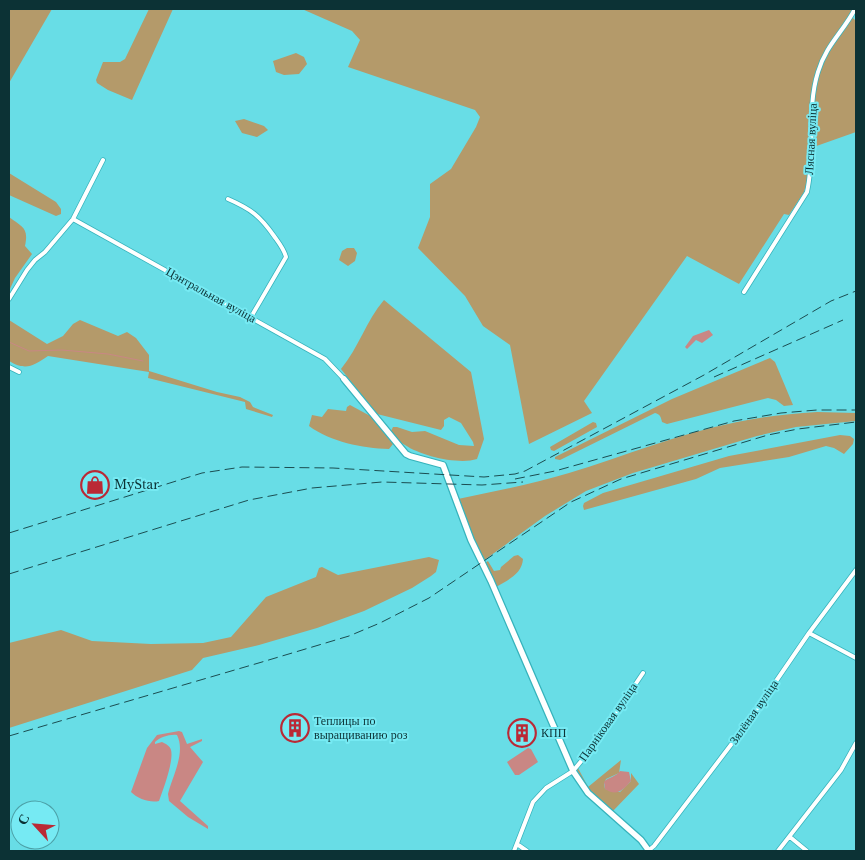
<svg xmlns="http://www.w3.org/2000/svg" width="865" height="860" font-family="'Libre Baskerville',serif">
  <rect width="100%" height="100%" fill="#68dde6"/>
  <path fill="#b49a6a" d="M9,9h43l-43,74z
    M149,9h24l-41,91 -24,-10 -11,-7 -1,-3 7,-18h17l5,-3z
    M302,9h554l-3,9 3,3v111l-48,17 -1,32 -3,11 -15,23 -5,-1 -45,70 -52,-28 -103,145 8,12 -63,31 -19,-99 -27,-19 -18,-30 -47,-48 12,-31v-33l21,-15 25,-42 4,-10 -5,-7 -127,-43 12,-27 -8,-9z
    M296,53l8,4 3,7 -8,10 -15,1 -8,-3 -3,-11z
    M244,119l20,7 4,4 -11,7 -15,-4 -7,-12z
    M9,173l47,29 5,7v5l-5,2 -47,-21z
    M9,217c13,10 20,10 16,29l7,8 -17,24 -6,13z
    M347,248h7l3,5 -2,8 -7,5 -9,-6 3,-9z
    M384,300l87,72 13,67 -7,20c-18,6 -56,-3 -72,-14 -6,-3 -10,-9 -14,-14l2,-4h4l15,5 13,-1 34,14 15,1 -1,-4 -12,-19 -12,-6 -5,3v6l-3,4 -64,-16 -36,-45c18,-22 25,-48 43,-69z
    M9,320l38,24 16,-8 10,-12 7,-4 38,16 9,-4 9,6 13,17v16l68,21 23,5 10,5 3,5 20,8 -1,2 -26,-8 -1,-7 -97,-24 1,-6 -101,-16c-15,10 -22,15 -39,5z
    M770,358l5,4 18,43 -9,1 -8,-6 -8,-2 -101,26 -5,-2c-1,-5 -2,-8 -7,-9l-95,47 -5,-1v-2l117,-58z
    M350,405l24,13 19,24v2l-4,5c-27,-1 -58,-7 -80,-23l3,-11 10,2 6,-8 18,2 1,-4z
    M817,412l39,1v8l-60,6 -39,9 -124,37 -47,18 -41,25 -62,45 -25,-62c37,-8 75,-15 111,-26 56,-17 111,-40 168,-51 27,-6 53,-8 80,-10z
    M593,422l3,1 1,4 -43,24 -3,-1 -1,-3z
    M840,435l10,1 4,3 -1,5 -9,10 -10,-6 -8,-2 -37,11 -69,11 -24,11 -112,31 -1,-4 1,-3 19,-10 126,-37z
    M518,555l5,4c-1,15 -15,21 -27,28l-11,-24 3,-2 6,10 6,-1 1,-3 13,-11z
    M429,557l10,3 -3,12 -5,4 -19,12 -48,23 -47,17 -58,17 -56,13 -11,12 -183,58v-85l52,-13 31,11 59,3 52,-1 28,-6 35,-40 50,-20 3,-9 3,-1 16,8z
    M621,760l-2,13 -13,6 -2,5 1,5 15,3 11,-11v-8l8,11 -27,28 -27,-27 -8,-15 1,-2 10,19z"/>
  <path fill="#c98784" d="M709,330l4,5 -11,8 -6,-3 -9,9 -2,-2 8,-11z
    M179,731l3,1 5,12 15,-5v2l-12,6 13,15 -23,39 28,25v3l-20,-12 -19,-16 -1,-7c4,-17 18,-41 9,-59 -7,-1 -17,2 -22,7v2l7,-2c4,2 8,4 9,8 3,11 -8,40 -12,51 -9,2 -21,-2 -28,-9l16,-44 10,-13z
    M528,748l3,1 7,13 -19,13h-4l-8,-13z
    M620,771l9,1 2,9c-8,9 -14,16 -26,8l-1,-7c4,-5 12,-5 16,-11z"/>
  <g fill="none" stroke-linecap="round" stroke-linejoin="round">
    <path stroke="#c98784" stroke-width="1" d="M9,342l20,9 33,-1 46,4 35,7"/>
    <defs>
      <path id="street" d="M228,199c23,10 32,17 46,37 5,7 10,13 12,21l-35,60
        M73,219l252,140 19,20
        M744,292l63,-100c9,-39 -1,-82 11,-120 8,-27 25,-40 37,-63
        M9,299l18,-29 8,-10 10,-8 28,-33 30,-59
        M9,367l10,5
        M809,633l47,25
        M790,837l17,14
        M517,844l10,7
        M514,851l19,-49 13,-14 27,-17 20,-24 50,-74
        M648,851l6,-5 92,-121 63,-92 47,-63
        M778,851l63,-81 15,-27"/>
      <path id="secondary" d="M344,379l62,75 4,2 33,9 28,75 20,41 82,190 15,22 53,47 8,11"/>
    </defs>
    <use href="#street" stroke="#36b3bc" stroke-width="5.5"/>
    <use href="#secondary" stroke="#36b3bc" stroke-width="8"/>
    <use href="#street" stroke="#fff" stroke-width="4"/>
    <use href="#secondary" stroke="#fff" stroke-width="5.5"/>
    <path stroke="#1b4d51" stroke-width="1" stroke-dasharray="10 5" stroke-linecap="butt" d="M714,377l129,-57
      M515,479l40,-8 179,-50 47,-8 36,-3h39
      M9,533l193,-60 40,-6 91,1 151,9 31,-3 10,-3 179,-96 127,-74 25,-10
      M9,574l240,-74 63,-12 70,-6 100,3 41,-3
      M9,736l253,-74 87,-26 31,-13 49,-25 142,-96 50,-23 147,-44 30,-6 58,-7"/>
  </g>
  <defs>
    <symbol id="shop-ring" viewBox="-11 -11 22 22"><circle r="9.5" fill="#76eaf3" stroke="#ba2935" stroke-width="1.5"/><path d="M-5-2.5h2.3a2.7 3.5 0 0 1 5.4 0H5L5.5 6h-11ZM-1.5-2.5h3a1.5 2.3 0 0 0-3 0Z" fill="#ba2935"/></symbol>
    <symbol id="building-ring" viewBox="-11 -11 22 22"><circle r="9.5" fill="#76eaf3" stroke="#ba2935" stroke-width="1.5"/><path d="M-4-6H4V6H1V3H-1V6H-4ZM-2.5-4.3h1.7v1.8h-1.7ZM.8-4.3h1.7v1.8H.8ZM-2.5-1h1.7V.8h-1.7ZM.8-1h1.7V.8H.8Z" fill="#ba2935"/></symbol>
  </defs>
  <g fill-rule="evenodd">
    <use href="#shop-ring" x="79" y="469" width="32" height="32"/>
    <use href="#building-ring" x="279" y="712" width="32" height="32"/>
    <use href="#building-ring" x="506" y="717" width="32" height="32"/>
  </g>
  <g text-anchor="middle" stroke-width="4" stroke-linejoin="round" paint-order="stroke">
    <g font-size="12" fill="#0c3235" stroke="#76eaf3">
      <text transform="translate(811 139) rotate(-87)" y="4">Лясная вуліца</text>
      <text transform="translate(211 295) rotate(29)" y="4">Цэнтральная вуліца</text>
      <text transform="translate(754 712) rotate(-55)" y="4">Зялёная вуліца</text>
      <text transform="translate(608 722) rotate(-55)" y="4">Парніковая вуліца</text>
    </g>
    <g font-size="12" fill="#0c3235" stroke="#76eaf3" text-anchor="start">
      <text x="114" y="489">MyStar</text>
      <text x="314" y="725">Теплицы по<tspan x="314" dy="14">выращиванию роз</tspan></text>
      <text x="541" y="737">КПП</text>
    </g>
  </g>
  <rect width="865" height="860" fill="none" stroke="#0c3235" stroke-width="20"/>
  <g transform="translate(35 825) rotate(296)"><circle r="24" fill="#76eaf3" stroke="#4ca0a7"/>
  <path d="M0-4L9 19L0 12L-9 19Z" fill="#ba2935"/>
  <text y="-8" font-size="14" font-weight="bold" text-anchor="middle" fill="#0c3235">С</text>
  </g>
</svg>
